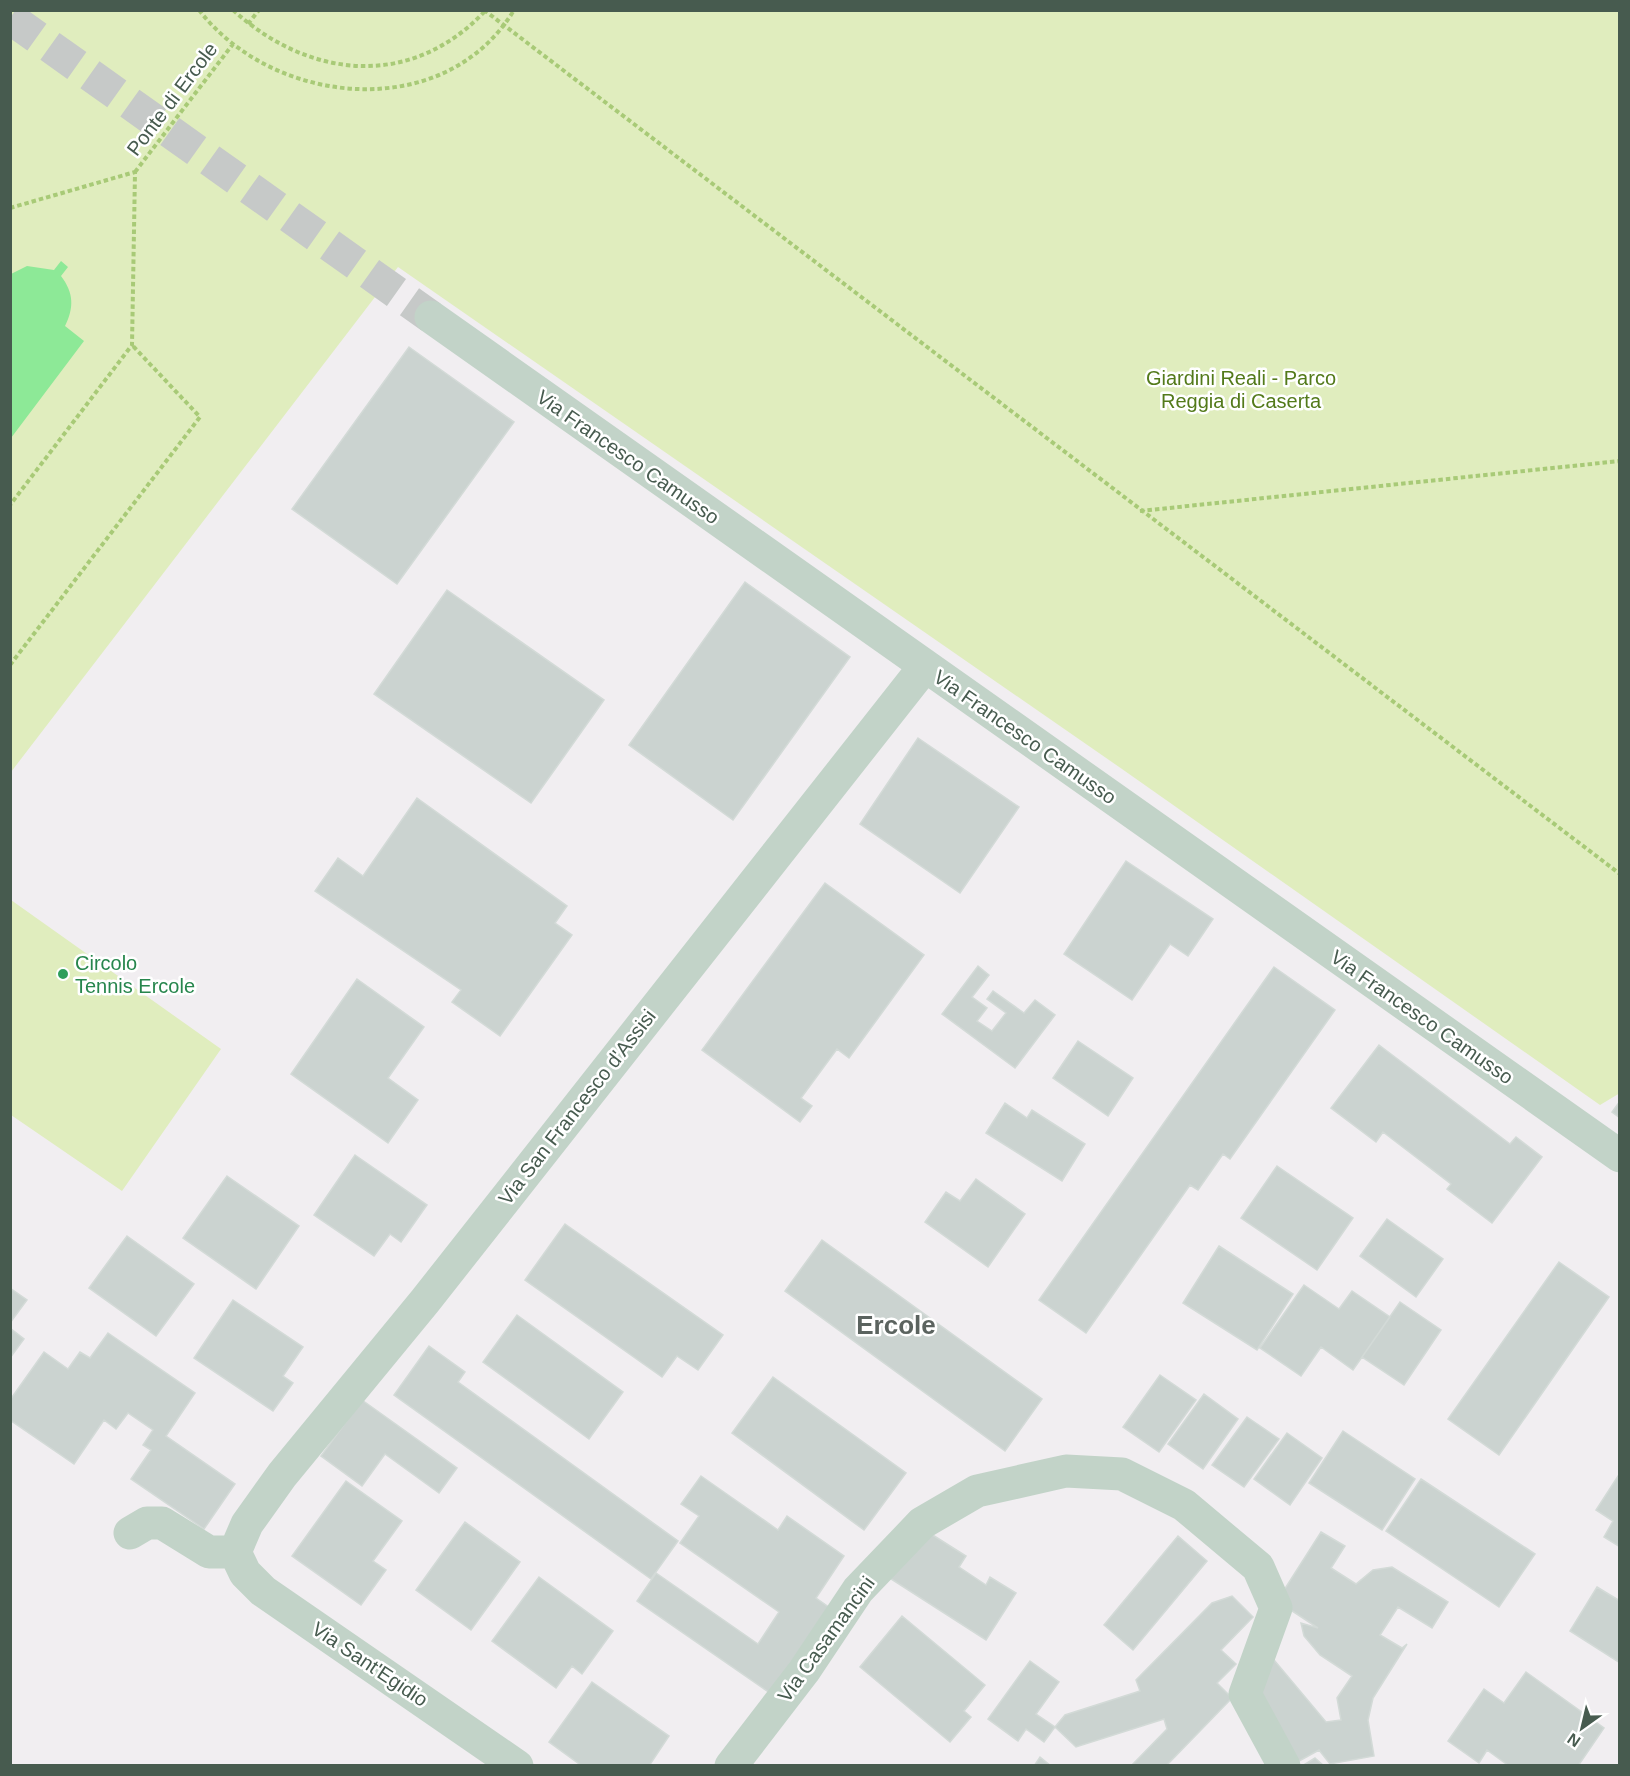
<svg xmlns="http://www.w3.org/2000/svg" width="1630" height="1776" font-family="Helvetica,sans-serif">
  <rect width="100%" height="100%" fill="#f1eef1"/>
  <path fill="#e0edbe" d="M11,11h1608l1,1082 -20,12 -478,-336 -724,-502 -387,505z
    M11,900l210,149 -99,142 -111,-76z"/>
  <path fill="#8de997" d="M61,261l7,6 -7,9c13,17 13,32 4,50l19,15 -73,97v-164l16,-8 27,4z"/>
  <path fill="#cbd3d0" stroke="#d3dad7" stroke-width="1.5" d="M409,347l105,75 -117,162 -105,-75z
    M745,582l105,75 -117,163 -104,-75z
    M447,590l157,110 -73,103 -157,-109z
    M918,738l101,69 -59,86 -100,-69z
    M417,798l150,108 -12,17 17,12 -72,101 -48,-34 9,-12 -146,-99 23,-33 25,18z
    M1126,861l87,58 -25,37 -18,-12 -38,56 -68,-46z
    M825,883l99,72 -75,103 -12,-9 -36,49 11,8 -12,16 -98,-72z
    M978,966l11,9 -17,22 15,11 -10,13 15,10 14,-18 -19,-14 6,-8 31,22 11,-13 20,15 -40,53 -73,-54z
    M1274,967l61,43 -105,149 -7,-5 -25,36 -8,-5 -104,148 -47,-33z
    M357,979l67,48 -36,51 30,22 -30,43 -97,-69z
    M1078,1041l55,37 -25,38 -55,-38z
    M1379,1045l131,99 6,-7 26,20 -50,66 -45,-34 4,-5 -68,-52 -7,10 -45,-34z
    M1620,1101v17l-8,-6z
    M1005,1103l22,15 5,-8 53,34 -23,37 -76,-48z
    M355,1155l72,50 -26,37 -11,-8 -16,22 -60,-41z
    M1277,1166l76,52 -36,52 -76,-52z
    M227,1176l72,50 -43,63 -73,-51z
    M976,1179l49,35 -37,53 -63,-45 21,-30 14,9z
    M1387,1219l56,40 -27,38 -56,-41z
    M565,1224l158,111 -25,35 -21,-14 -15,21 -137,-97z
    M127,1236l67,48 -38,52 -67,-48z
    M822,1240l220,159 -37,52 -220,-160z
    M1219,1246l74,48 -36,56 -74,-47z
    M1559,1262l50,35 -110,158 -51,-36z
    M1304,1285l35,24 13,-18 38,26 -37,53 -32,-23 -20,29 -41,-28z
    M10,1288l17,12 -17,23z
    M233,1300l70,47 -20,29 10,7 -20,28 -79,-53z
    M1400,1302l41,28 -37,55 -42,-28z
    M517,1315l106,77 -34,47 -106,-77z
    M10,1328l14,11 -14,19z
    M108,1333l87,60 -29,43 69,48 -31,45 -73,-50 20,-29 -8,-5 10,-15 -25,-17 -12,16 -12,-9 -30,44 -64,-44v-20l34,-48 24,17 12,-17 10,6z
    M429,1346l36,26 -7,10 220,159 -27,38 -257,-184z
    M1160,1375l36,25 -37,52 -36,-25z
    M773,1377l133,96 -42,57 -132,-97z
    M1204,1394l34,25 -35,50 -35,-25z
    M362,1400l95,68 -18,25 -54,-39 -23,32 -41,-30z
    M1247,1417l32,22 -35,48 -32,-22z
    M1343,1431l72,48 -33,51 -73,-47z
    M1287,1433l35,25 -32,47 -36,-26z
    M1620,1473v74l-16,-10 9,-16 -17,-11z
    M701,1476l77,54 9,-14 57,40 -28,42 14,10 -60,85 -133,-92 19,-28 102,71 21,-32 -99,-69 19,-27 -18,-12z
    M1421,1479l114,75 -36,53 -113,-76z
    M346,1481l56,40 -29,40 13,9 -25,35 -69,-49z
    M465,1522l55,40 -49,68 -55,-40z
    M920,1527l46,29 -7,11 27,18 4,-8 26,16 -30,47 -98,-63z
    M1321,1532l24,14 -14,22 25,16 17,-14 19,-3 56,35 -16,26 -34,-21 -18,28 22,13 5,-4 -34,54 -5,22 6,36 -44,8 -11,-14 -27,15 -35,-58 12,-53 57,68 15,-2 -4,-22 15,-22 -32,-21 -16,-19 -3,-13 17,5 -41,-27z
    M1178,1536l29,25 -74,89 -29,-25z
    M539,1577l74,54 -31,43 -10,-8 -16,22 -64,-47z
    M1597,1587l23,14v62l-50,-32z
    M1232,1596l21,21 -32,33 15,14 -19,19 15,15 -66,68h-35l36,-37 -3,-10 -88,28 -21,-20 10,-12 75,-24 -4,-11 76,-77z
    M902,1616l83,69 -21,26 7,6 -21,25 -90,-75z
    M1030,1661l29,21 -23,32 19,13 -11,15 -18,-13 -8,12 -30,-22z
    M1526,1672l78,56 -26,38h-69l-22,-16 -8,13 -31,-22 36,-52 20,14z
    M592,1682l77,54 -20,30h-67l-33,-24z
    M1040,1757l11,9h-17z
    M1315,1758l9,8h-22z"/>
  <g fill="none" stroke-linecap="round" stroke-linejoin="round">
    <path stroke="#c6c9c8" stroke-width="33" stroke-dasharray="33 16" stroke-linecap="butt" d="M10,18l421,299"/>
    <path stroke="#a8ca77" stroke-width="4" stroke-dasharray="4.5 3" stroke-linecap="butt" d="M199,10c76,98 247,113 315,0
      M233,10c77,70 179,79 252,1
      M484,10l1136,864
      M248,24l11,-14
      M135,172l98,-128
      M10,208l125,-36 -3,173 -122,160
      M1140,511l480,-50
      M10,665l190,-248 -68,-72"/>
    <path stroke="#c2d3c8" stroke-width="33" d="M431,317l1189,839
      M130,1533l17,-10h15l47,29h26
      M235,1552l12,-28 35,-49 143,-174 500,-635
      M235,1552l10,21 18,18 254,175
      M731,1766l73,-95 54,-81 64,-67 55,-32 89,-20 56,3 62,31 74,62 18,41 -31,86 39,72"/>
  </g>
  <circle fill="#2e9e5b" stroke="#fff" stroke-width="2" cx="63" cy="974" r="6"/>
  <g text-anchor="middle" stroke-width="5" stroke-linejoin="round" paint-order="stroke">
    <g font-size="20" fill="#475b4f" stroke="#fff">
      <text transform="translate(172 99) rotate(-53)" y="7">Ponte di Ercole</text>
      <text transform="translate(628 457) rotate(35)" y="7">Via Francesco Camusso</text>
      <text transform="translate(1025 737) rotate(35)" y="7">Via Francesco Camusso</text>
      <text transform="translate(1422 1017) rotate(35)" y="7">Via Francesco Camusso</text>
      <text transform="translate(577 1107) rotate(-52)" y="7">Via San Francesco d'Assisi</text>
      <text transform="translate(826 1639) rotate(-54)" y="7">Via Casamancini</text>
      <text transform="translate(370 1664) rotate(34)" y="7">Via Sant'Egidio</text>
    </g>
    <g font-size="20" fill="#537a1a" stroke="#fff">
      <text x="1241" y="385">Giardini Reali - Parco<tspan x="1241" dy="23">Reggia di Caserta</tspan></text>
    </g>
    <g font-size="20" fill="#27864d" stroke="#fff" text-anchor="start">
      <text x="75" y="970">Circolo<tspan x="75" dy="23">Tennis Ercole</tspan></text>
    </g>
    <g font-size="26" font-weight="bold" fill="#5b635f" stroke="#fff">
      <text x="896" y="1334">Ercole</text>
    </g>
  </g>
  <rect width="1630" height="1776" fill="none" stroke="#475b4f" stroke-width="24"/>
  <g transform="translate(1582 1728) rotate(214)" stroke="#ffffff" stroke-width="4.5" paint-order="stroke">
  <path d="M0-4.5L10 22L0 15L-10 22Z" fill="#475b4f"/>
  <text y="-9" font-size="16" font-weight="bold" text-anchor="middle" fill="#475b4f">N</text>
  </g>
</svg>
